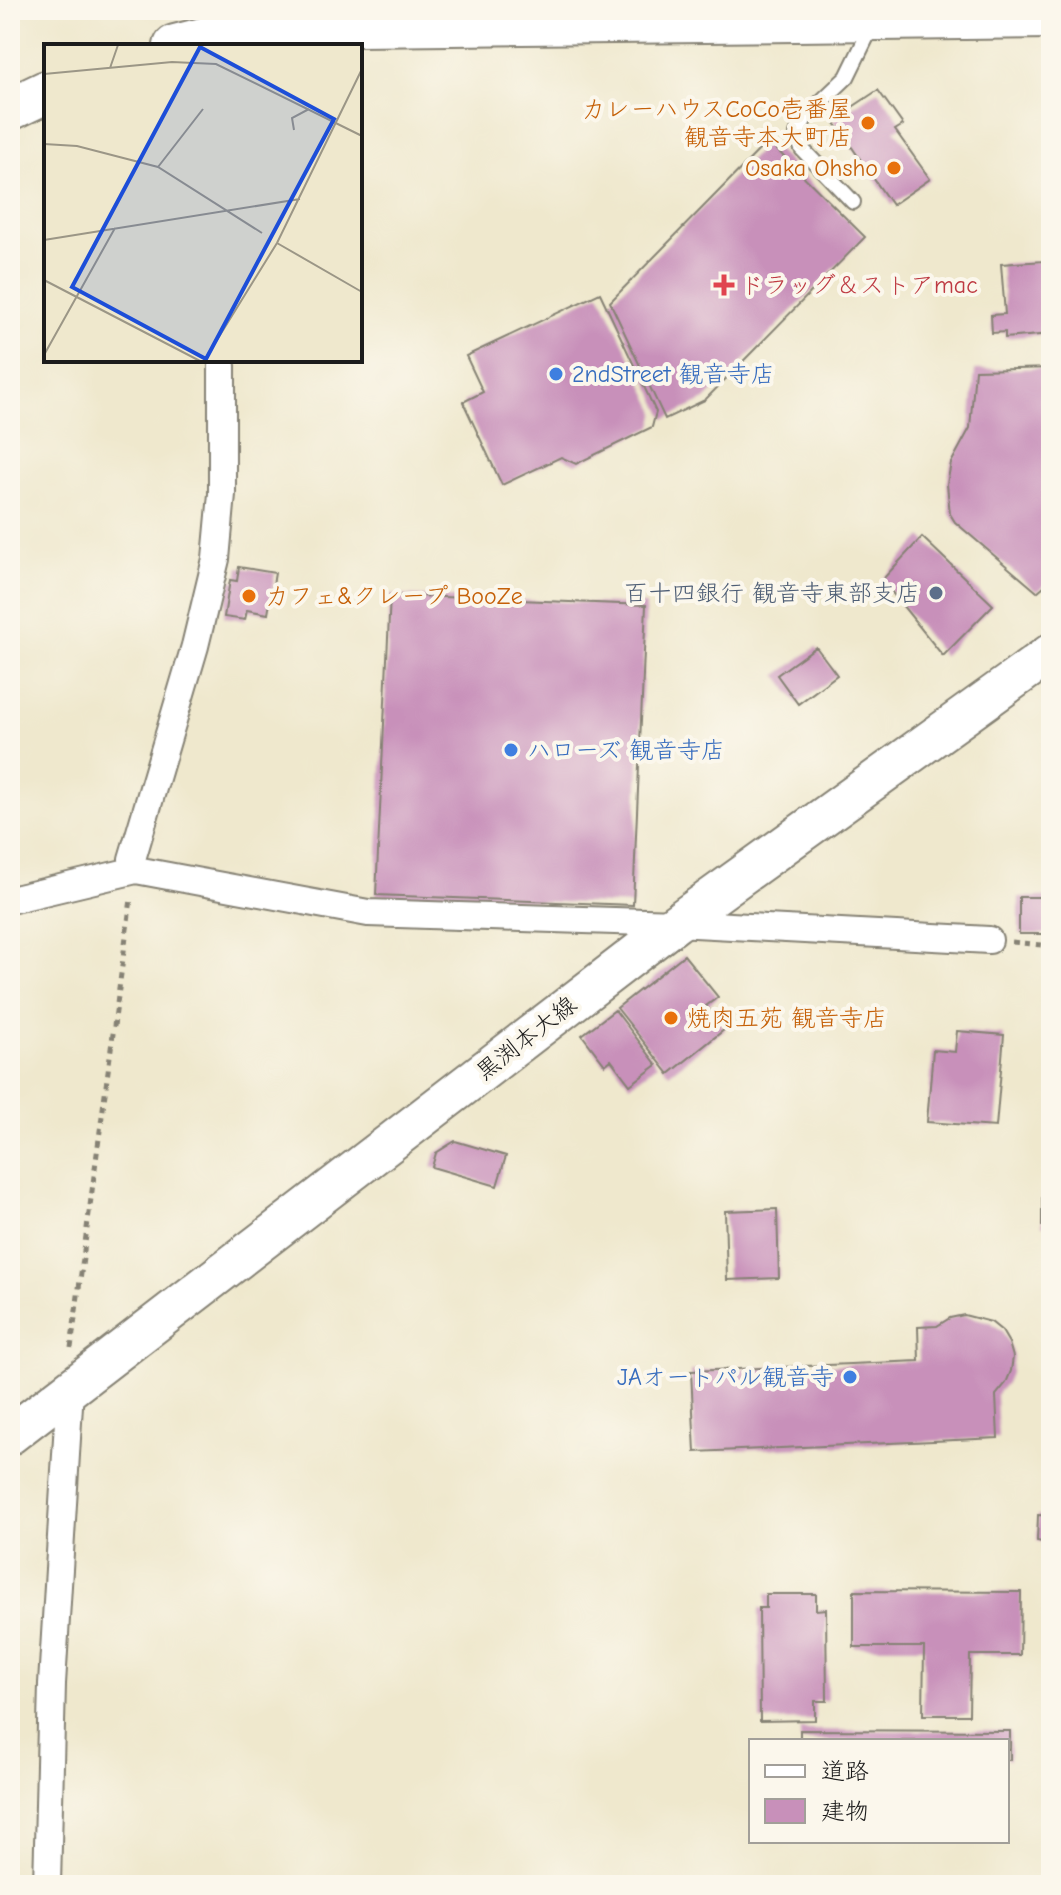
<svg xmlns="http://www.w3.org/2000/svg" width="1061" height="1895" font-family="'Comic Neue','Klee One',sans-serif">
  <rect width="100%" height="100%" fill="#fbf7ec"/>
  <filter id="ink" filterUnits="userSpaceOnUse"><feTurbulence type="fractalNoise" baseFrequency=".0125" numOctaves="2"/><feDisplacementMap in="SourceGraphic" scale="16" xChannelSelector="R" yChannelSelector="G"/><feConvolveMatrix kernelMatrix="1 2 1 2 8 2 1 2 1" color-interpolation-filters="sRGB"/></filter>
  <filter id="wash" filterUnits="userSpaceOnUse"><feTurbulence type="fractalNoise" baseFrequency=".006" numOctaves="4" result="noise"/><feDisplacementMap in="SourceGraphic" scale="32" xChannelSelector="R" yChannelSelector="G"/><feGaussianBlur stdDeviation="1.8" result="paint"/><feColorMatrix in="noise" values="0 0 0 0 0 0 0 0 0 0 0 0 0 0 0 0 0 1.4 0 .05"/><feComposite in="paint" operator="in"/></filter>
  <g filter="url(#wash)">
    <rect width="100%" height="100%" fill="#efe8cd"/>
    <g id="blocks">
      <path fill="#c890ba" d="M878,90l25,35 -8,5 35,49 -38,26 -59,-85z
        M768,141l97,96 -160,163 -40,19 -55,-117z
        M1045,261l6,73 -46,4v-6l-13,1 -1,-18 14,-1 -4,-50z
        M600,293l56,119 -4,15 -76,37 -15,-7 -59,28 -39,-83 20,-10 -17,-36z
        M1051,368v212l-14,12 -82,-70 -5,-8 -3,-30 4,-21 19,-35 5,-58z
        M922,537l71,68 -50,51 -61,-76z
        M239,567l36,6 -7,41 -21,-4 -2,10 -21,-3 6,-37 7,1z
        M390,595l256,10 -13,300 -257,-10z
        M816,647l21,28 -39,29 -21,-29z
        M1019,897h32v37h-32z
        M684,955l34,42 -12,9 19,23 -56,45 -52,-66z
        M615,1010l42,55 -27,20 -19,-25 -6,5 -23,-30z
        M957,1031l47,4 -8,92 -69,-5 6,-72 22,2z
        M455,1141l51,15 -9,30 -65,-19 4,-14z
        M1042,1175h9v51h-9z
        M777,1209l2,69 -52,2 -2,-69z
        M964,1315l27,7 11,9 7,12 4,14 -2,14 -5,12 -10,12 2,43 -303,14 -4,-81 228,-10 -1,-34 19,-1 13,-8z
        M1038,1515l13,1v36h-9v-10l-5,-1z
        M854,1591l167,1 -1,63h-50l-1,60h-46l1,-68h-70z
        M766,1594h50v16l10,-1 1,92h-12v19l-55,1 -1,-113h7z
        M800,1730l210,1v29h-3v-19h-207z"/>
    </g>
  </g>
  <g filter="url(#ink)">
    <use href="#blocks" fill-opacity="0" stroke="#868274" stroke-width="2"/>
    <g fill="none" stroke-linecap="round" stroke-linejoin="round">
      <defs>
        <path id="lane" d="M853,202l-51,-53 -5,-15 9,-18 41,-39 25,-51"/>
        <path id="street" d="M136,870l-4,-11 63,-213 21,-87 6,-65v-128
          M10,900l126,-30 232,43 308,10 313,17
          M47,1885l5,-201 18,-295"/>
        <path id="secondary" d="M10,1435l666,-512 375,-270"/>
        <path id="primary" d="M175,46l51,-13 132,-8 693,-8
          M10,109l36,-17"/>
      </defs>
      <use href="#lane" stroke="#868274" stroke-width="18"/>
      <use href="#street" stroke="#868274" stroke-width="30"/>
      <use href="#secondary" stroke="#868274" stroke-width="42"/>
      <use href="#primary" stroke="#868274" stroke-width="46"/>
      <path stroke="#868274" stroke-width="5" stroke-dasharray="6 6" stroke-linecap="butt" d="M1012,942l39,4
        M71,1348l60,-449"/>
      <use href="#lane" stroke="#fff" stroke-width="14"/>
      <use href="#street" stroke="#fff" stroke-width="26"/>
      <use href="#secondary" stroke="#fff" stroke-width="38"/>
      <use href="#primary" stroke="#fff" stroke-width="42"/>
    </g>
  </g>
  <g fill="#e8710a" stroke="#fbf7ec" stroke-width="3">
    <circle cx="868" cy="123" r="8"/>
    <circle cx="894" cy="168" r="8"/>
    <circle cx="249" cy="596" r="8"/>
    <circle cx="671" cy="1018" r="8"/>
  </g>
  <path fill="#e0444e" stroke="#fbf7ec" stroke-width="3" d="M720 273h8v8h8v8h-8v8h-8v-8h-8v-8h8z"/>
  <g fill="#3f7fe0" stroke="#fbf7ec" stroke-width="3">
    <circle cx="556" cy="374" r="8"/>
    <circle cx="511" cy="750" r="8"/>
    <circle cx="850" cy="1377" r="8"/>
  </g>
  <circle fill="#5c6f8a" stroke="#fbf7ec" stroke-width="3" cx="936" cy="593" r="8"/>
  <g text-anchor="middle" stroke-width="8" stroke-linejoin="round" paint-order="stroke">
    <g font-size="24" fill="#c56008" stroke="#fbf7ec" text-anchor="end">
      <text x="852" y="117">カレーハウスCoCo壱番屋<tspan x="852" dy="28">観音寺本大町店</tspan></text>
      <text x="878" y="176">Osaka Ohsho</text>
      <text x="265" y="604" text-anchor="start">カフェ&amp;クレープ BooZe</text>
      <text x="687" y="1026" text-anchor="start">焼肉五苑 観音寺店</text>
    </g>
    <g font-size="24" fill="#be3a42" stroke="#fbf7ec" text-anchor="start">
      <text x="740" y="293">ドラッグ＆ストアmac</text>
    </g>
    <g font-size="24" fill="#366cbe" stroke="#fbf7ec" text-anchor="start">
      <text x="572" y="382">2ndStreet 観音寺店</text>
      <text x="527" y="758">ハローズ 観音寺店</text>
      <text x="834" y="1385" text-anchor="end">JAオートパル観音寺</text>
    </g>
    <g font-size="24" fill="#4e5e75" stroke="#fbf7ec" text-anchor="end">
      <text x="920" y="601">百十四銀行 観音寺東部支店</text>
    </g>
    <g font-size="24" fill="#1c1c1c" stroke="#fbf7ec">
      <text transform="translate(526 1038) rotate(-38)" y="8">黒渕本大線</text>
    </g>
  </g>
  <g transform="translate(44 44)">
    <rect width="318" height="318" fill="#efe8cd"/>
    <path fill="none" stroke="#9b9686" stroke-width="2" d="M66,24l8,-23M0,30l128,-12 44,2 146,72M250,86l-2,-12 17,-9M0,100l33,2 81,21 104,66M114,123l45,-58M0,196l256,-41M233,199l85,49M0,236l156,81M0,311l71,-127M160,317l73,-118 85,-174"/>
    <path fill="#1d4ed8" fill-opacity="0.15" stroke="#1d4ed8" stroke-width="4" d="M156,3l134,72 -128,240 -134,-72z"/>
    <rect width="318" height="318" fill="none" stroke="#1c1c1c" stroke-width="4"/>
  </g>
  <rect width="1061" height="1895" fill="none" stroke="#fbf7ec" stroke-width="40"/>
  <rect x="749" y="1739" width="260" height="104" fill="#fbf7ec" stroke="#a29f99" stroke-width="2"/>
  <rect x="765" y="1765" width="40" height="12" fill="#ffffff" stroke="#a29f99" stroke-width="2"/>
  <text x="821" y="1779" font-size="24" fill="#1c1c1c">道路</text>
  <rect x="765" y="1799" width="40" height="24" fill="#c890ba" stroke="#a29f99" stroke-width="2"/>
  <text x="821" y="1819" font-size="24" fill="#1c1c1c">建物</text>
</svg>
